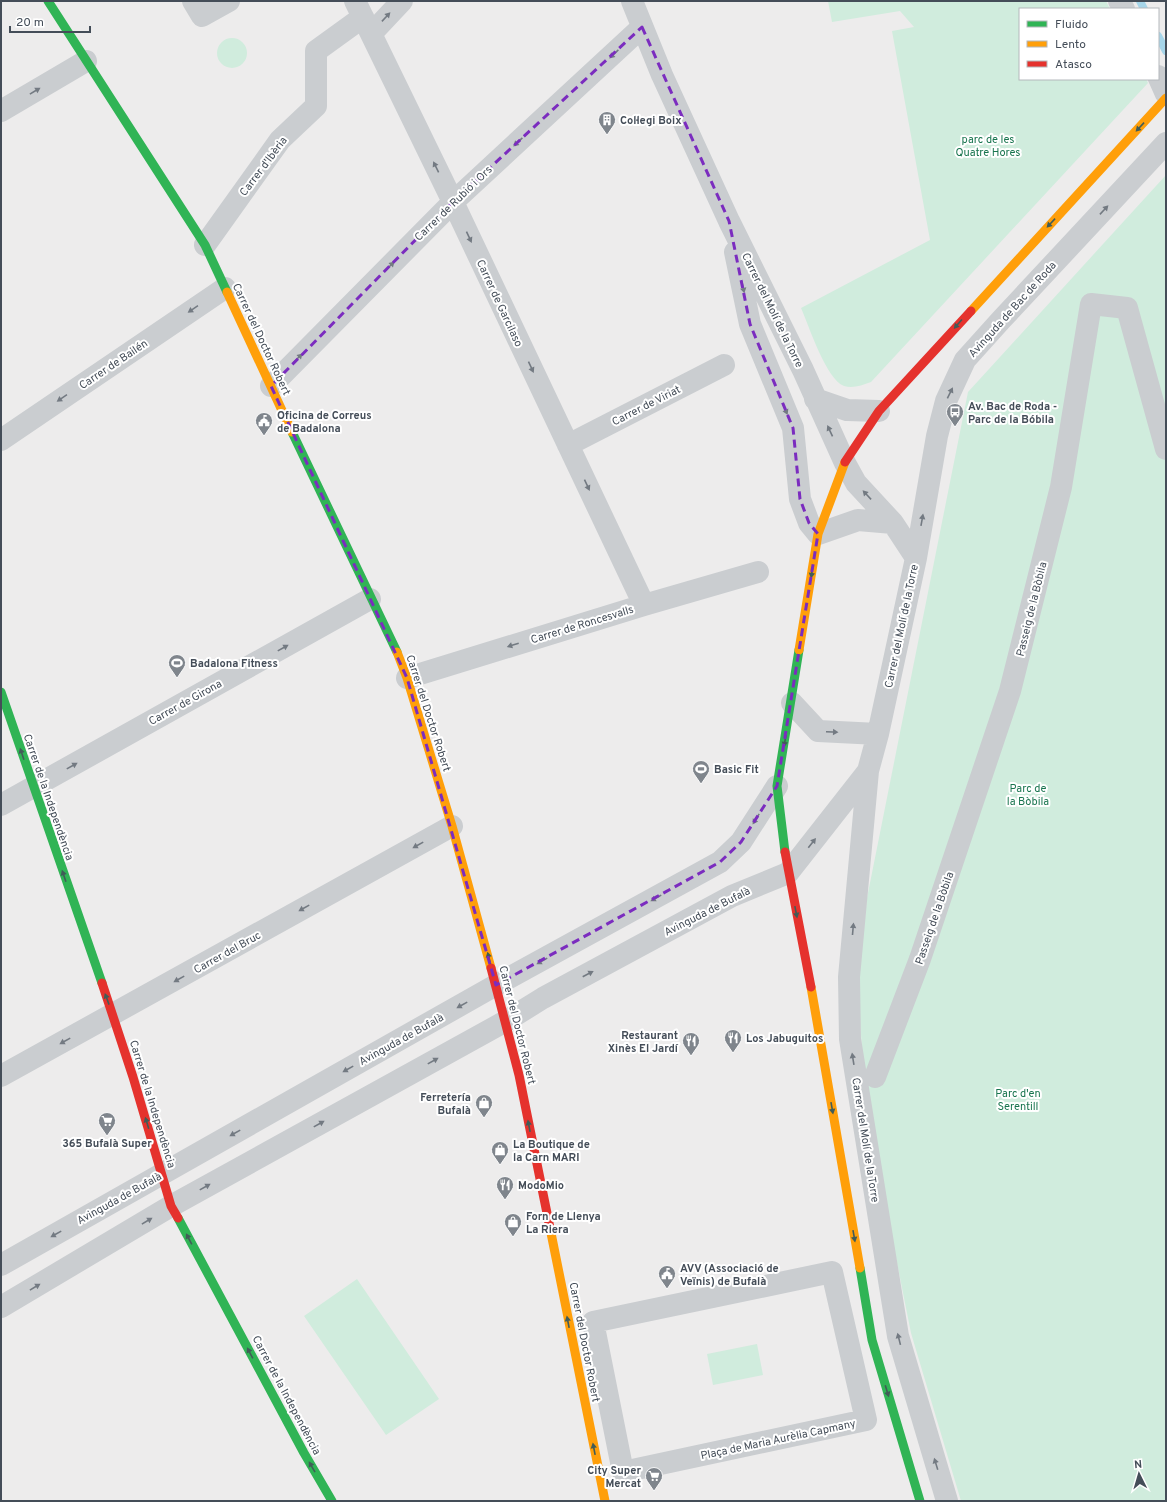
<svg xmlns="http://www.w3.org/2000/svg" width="1167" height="1502" font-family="Overpass,sans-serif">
  <rect width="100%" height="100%" fill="#edecec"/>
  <path fill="#d0ecdd" d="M828,1h278l4,8h-90v70h126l2,4 -277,299c-9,3 -18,7 -27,4 -18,-7 -35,-60 -43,-78l129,-68 -38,-209 22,-4 -14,-16 -68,11z
    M217 53a15 15 0 1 1 30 0a15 15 0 1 1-30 0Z
    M1166,175v1326h-205l-50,-168 -23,-115 -25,-152 -5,-78 9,-90 101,-506z
    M357,1279l82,120 -53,36 -82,-119z
    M757,1344l6,31 -50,10 -6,-31z"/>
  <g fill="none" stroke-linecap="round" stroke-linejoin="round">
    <path stroke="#a6d5e9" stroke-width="8" d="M1140,1l4,8
      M1158,36l8,15"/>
    <path stroke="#cacdd0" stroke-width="22" d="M193,1l9,15 27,-15
      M355,1l98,201 191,403
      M632,1l30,74 67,146 74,149 42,93 11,20 37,40 23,35
      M1119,1l5,8
      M371,34l31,-33
      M1158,76l8,18
      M1,111l85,-50
      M205,245l75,-105 36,-34v-55l47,-34
      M735,252l15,72 43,104 7,71 9,24 9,11 40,-14 35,3
      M271,386l182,-184 189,-175
      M815,399l32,11 32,1
      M1,440l224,-152
      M568,445l156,-80
      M407,678l237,-73 114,-33
      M792,703l26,28 60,3
      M1,805l369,-206
      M1,1076l451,-250
      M875,1077l45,-118 90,-268 51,-204 30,-183 36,4 39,141
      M1,1265l495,-280 224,-123 21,-20 36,-56
      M832,1272l34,148 -243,52 -30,-150z
      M1,1307l170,-101 335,-185 37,-23 189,-102 56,-23 80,-102
      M947,1501l-49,-165 -48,-297 -1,-62 19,-206 10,-37 38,-176 21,-122 9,-35 19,-41 36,-40 165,-177"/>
    <path stroke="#30b455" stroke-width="9" d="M48,1l157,244 22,47
      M292,432l105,220
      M1,692l101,291
      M785,852l-8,-66 22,-136
      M178,1218l126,235 28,48
      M860,1268l12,72 48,161"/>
    <path stroke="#ff9f0a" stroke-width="9" d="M227,292l65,140
      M971,311l195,-213
      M799,650l19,-116 27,-72
      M397,652l10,26 45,148 39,142
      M811,987l49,281
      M550,1228l55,273"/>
    <path stroke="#e5322d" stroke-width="9" d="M845,462l34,-51 92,-100
      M785,852l26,135
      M491,968l28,107 31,153
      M102,983l31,94 38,129 7,12"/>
  </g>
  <defs><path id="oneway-solid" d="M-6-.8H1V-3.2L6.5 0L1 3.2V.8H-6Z"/></defs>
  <g fill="#737a82">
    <use href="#oneway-solid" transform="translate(386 17) rotate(-47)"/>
    <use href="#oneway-solid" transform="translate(614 54) rotate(137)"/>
    <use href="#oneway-solid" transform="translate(35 91) rotate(-31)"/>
    <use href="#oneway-solid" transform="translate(518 142) rotate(137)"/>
    <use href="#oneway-solid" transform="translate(436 167) rotate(-116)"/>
    <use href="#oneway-solid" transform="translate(1104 210) rotate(-47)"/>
    <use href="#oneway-solid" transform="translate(469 237) rotate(65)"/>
    <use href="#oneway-solid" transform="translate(390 266) rotate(-45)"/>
    <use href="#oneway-solid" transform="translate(743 287) rotate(78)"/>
    <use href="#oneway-solid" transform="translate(193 309) rotate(146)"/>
    <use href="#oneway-solid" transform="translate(298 358) rotate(-45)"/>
    <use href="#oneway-solid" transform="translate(531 367) rotate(65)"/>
    <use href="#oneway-solid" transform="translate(950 393) rotate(-64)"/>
    <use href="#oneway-solid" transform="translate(62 398) rotate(146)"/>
    <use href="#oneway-solid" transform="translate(785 409) rotate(66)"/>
    <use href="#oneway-solid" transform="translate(830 431) rotate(-115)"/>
    <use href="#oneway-solid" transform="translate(587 485) rotate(65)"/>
    <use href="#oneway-solid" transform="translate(867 495) rotate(-133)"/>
    <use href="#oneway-solid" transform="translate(922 520) rotate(-80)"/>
    <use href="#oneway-solid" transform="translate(513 645) rotate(163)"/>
    <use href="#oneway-solid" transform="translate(283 648) rotate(-29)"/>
    <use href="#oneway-solid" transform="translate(832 732) rotate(2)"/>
    <use href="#oneway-solid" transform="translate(72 766) rotate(-29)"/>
    <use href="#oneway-solid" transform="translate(756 819) rotate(122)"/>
    <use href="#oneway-solid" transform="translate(812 843) rotate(-52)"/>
    <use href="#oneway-solid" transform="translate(418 845) rotate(151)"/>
    <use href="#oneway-solid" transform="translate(656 898) rotate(151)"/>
    <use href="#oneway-solid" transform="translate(304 908) rotate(151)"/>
    <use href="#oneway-solid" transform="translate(853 929) rotate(-85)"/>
    <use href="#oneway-solid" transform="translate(542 961) rotate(151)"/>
    <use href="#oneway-solid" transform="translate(588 974) rotate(-28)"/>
    <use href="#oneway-solid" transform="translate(179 979) rotate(151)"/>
    <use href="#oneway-solid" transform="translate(462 1005) rotate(151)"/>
    <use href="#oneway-solid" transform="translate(65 1041) rotate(151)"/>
    <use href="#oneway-solid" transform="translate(853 1059) rotate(-99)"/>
    <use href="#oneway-solid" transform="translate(433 1061) rotate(-29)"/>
    <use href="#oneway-solid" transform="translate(348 1069) rotate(151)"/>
    <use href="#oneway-solid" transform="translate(319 1124) rotate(-29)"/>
    <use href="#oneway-solid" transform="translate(235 1133) rotate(151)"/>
    <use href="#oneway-solid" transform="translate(205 1187) rotate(-29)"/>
    <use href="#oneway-solid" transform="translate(147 1221) rotate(-31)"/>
    <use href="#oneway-solid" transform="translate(56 1234) rotate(151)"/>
    <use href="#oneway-solid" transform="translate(35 1287) rotate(-31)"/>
    <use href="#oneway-solid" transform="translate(899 1339) rotate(-104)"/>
    <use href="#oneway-solid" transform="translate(936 1464) rotate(-107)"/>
  </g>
  <g fill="#415c58">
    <use href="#oneway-solid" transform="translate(1140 127) rotate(133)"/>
    <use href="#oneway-solid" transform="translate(1051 223) rotate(133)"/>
    <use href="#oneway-solid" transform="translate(958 324) rotate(131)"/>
    <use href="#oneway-solid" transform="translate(812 572) rotate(99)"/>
    <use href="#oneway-solid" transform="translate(785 741) rotate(100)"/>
    <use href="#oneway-solid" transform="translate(22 754) rotate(-109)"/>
    <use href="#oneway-solid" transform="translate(64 876) rotate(-109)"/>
    <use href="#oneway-solid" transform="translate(796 912) rotate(79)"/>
    <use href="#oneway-solid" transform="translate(489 958) rotate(-104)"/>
    <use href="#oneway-solid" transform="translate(107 999) rotate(-110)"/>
    <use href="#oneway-solid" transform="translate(832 1108) rotate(80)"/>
    <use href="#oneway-solid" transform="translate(147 1123) rotate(-107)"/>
    <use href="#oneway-solid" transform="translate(529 1126) rotate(-101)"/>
    <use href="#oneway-solid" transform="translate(854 1236) rotate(80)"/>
    <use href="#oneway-solid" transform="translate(189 1239) rotate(-118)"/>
    <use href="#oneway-solid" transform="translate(568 1322) rotate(-101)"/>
    <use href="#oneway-solid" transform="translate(250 1353) rotate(-118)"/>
    <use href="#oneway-solid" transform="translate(887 1391) rotate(73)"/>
    <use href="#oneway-solid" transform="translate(594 1449) rotate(-101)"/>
    <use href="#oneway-solid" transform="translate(312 1467) rotate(-120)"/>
  </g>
  <path fill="none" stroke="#7b2cbf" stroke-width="3" stroke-dasharray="8 5" stroke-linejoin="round" d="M642,27l87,194 21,103 43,104 7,71 9,24 9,11 -41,252 -36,56 -21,20 -224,123 -89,-307 -136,-292 182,-184z"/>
  <defs>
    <symbol id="building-pin" viewBox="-11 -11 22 30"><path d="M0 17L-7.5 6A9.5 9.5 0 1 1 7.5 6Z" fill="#7f858c" stroke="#fff"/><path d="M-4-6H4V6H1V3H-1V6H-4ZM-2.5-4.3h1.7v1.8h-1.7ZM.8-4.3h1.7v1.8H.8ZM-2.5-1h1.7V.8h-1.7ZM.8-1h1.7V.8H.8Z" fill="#fff"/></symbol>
    <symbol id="bus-pin" viewBox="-11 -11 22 30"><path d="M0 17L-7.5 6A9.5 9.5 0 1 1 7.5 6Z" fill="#7f858c" stroke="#fff"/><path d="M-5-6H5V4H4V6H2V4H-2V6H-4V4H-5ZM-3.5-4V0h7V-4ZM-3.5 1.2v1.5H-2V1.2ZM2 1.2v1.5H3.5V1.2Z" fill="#fff"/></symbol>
    <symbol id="civic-pin" viewBox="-11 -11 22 30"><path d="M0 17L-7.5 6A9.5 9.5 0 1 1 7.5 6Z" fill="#7f858c" stroke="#fff"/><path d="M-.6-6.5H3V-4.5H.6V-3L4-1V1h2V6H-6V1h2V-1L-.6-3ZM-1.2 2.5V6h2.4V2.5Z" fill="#fff"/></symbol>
    <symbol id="stadium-pin" viewBox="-11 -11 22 30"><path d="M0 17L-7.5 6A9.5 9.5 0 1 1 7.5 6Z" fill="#7f858c" stroke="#fff"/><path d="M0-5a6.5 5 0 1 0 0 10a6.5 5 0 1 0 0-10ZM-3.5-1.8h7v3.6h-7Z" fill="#fff"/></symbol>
    <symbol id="restaurant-pin" viewBox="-11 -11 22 30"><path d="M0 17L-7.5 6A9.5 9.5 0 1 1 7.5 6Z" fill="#7f858c" stroke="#fff"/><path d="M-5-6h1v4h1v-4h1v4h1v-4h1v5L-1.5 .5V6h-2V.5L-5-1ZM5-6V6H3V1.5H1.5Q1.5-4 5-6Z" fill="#fff"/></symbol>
    <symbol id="shop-pin" viewBox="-11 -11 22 30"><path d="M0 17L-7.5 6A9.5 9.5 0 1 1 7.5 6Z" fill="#7f858c" stroke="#fff"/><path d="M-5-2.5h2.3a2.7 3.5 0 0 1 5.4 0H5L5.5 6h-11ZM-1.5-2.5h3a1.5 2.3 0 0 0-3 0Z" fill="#fff"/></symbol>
    <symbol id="supermarket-pin" viewBox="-11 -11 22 30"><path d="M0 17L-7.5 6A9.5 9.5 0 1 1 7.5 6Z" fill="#7f858c" stroke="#fff"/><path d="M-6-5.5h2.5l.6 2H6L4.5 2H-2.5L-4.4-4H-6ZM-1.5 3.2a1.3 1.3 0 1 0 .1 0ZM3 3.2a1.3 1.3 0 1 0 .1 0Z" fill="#fff"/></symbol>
  </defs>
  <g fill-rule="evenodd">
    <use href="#building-pin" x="597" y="110" width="20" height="27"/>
    <use href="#bus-pin" x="945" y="402" width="20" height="27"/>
    <use href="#civic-pin" x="254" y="411" width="20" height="27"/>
    <use href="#stadium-pin" x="167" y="653" width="20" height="27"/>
    <use href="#stadium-pin" x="691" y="759" width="20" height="27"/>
    <use href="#restaurant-pin" x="723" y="1028" width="20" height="27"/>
    <use href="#restaurant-pin" x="681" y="1031" width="20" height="27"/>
    <use href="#shop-pin" x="474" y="1093" width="20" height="27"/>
    <use href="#supermarket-pin" x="97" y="1111" width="20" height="27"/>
    <use href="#shop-pin" x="490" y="1140" width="20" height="27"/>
    <use href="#restaurant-pin" x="495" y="1175" width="20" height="27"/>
    <use href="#shop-pin" x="503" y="1212" width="20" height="27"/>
    <use href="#civic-pin" x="657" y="1264" width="20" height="27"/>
    <use href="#supermarket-pin" x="644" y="1466" width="20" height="27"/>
  </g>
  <g text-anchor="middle" stroke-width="4" stroke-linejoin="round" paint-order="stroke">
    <g font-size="11" font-weight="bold" fill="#444d58" stroke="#fff" text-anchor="start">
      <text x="620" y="124">Col·legi Boix</text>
      <text x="968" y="410">Av. Bac de Roda -<tspan x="968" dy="13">Parc de la Bóbila</tspan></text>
      <text x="277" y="419">Oficina de Correus<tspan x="277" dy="13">de Badalona</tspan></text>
      <text x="190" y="667">Badalona Fitness</text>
      <text x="714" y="773">Basic Fit</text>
      <text x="678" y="1039" text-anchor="end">Restaurant<tspan x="678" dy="13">Xinès El Jardí</tspan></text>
      <text x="746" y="1042">Los Jabuguitos</text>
      <text x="471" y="1101" text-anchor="end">Ferretería<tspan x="471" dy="13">Bufalà</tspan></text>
      <text x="107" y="1147" text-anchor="middle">365 Bufalà Super</text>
      <text x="513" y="1148">La Boutique de<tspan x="513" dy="13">la Carn MARI</tspan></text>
      <text x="518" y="1189">ModoMio</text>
      <text x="526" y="1220">Forn de Llenya<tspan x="526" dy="13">La Riera</tspan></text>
      <text x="680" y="1272">AVV (Associació de<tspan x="680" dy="13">Veïnis) de Bufalà</tspan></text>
      <text x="641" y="1474" text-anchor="end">City Super<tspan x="641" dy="13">Mercat</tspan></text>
    </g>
    <g font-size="11" fill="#19754f" stroke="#fff">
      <text x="988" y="143">parc de les<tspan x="988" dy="13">Quatre Hores</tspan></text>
      <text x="1028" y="792">Parc de<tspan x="1028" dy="13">la Bòbila</tspan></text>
      <text x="1018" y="1097">Parc d'en<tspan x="1018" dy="13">Serentill</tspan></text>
    </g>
    <g font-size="11" fill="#444d58" stroke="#fff">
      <text transform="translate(263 166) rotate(-53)" y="4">Carrer d'Ibèria</text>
      <text transform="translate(453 203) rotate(-44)" y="4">Carrer de Rubió i Ors</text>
      <text transform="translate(500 303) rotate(65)" y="4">Carrer de Garcilaso</text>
      <text transform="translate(1012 309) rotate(-48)" y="4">Avinguda de Bac de Roda</text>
      <text transform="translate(773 310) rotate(64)" y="4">Carrer del Molí de la Torre</text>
      <text transform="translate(262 339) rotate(65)" y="4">Carrer del Doctor Robert</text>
      <text transform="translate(113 364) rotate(-34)" y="4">Carrer de Bailén</text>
      <text transform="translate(646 405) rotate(-27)" y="4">Carrer de Viriat</text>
      <text transform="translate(1031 609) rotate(-76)" y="4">Passeig de la Bòbila</text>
      <text transform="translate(582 624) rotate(-17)" y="4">Carrer de Roncesvalls</text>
      <text transform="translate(901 626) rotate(-78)" y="4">Carrer del Molí de la Torre</text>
      <text transform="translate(185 702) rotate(-29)" y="4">Carrer de Girona</text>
      <text transform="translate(429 713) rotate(72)" y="4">Carrer del Doctor Robert</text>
      <text transform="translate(49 797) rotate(71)" y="4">Carrer de la Independència</text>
      <text transform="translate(707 911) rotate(-27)" y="4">Avinguda de Bufalà</text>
      <text transform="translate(934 918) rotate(-71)" y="4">Passeig de la Bòbila</text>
      <text transform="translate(227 952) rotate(-29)" y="4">Carrer del Bruc</text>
      <text transform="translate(518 1025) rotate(76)" y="4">Carrer del Doctor Robert</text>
      <text transform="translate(401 1039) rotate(-29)" y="4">Avinguda de Bufalà</text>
      <text transform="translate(153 1104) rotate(73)" y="4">Carrer de la Independència</text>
      <text transform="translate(866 1140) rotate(81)" y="4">Carrer del Molí de la Torre</text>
      <text transform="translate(119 1198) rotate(-29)" y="4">Avinguda de Bufalà</text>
      <text transform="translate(585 1342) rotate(79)" y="4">Carrer del Doctor Robert</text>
      <text transform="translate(287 1395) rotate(62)" y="4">Carrer de la Independència</text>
      <text transform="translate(778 1439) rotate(-12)" y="4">Plaça de Maria Aurèlia Capmany</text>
    </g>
  </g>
  <rect width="1167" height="1502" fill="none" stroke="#444d58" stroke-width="4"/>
  <rect x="1019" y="8" width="140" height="72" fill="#ffffff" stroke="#b4b8bc"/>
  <rect x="1027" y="21" width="20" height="6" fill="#30b455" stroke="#b4b8bc"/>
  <text x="1055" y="28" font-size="12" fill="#444d58">Fluido</text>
  <rect x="1027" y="41" width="20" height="6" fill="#ff9f0a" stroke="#b4b8bc"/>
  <text x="1055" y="48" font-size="12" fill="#444d58">Lento</text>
  <rect x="1027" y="61" width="20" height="6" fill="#e5322d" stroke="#b4b8bc"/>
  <text x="1055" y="68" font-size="12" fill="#444d58">Atasco</text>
  <g transform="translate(1139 1474) rotate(355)" stroke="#ffffff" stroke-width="3" paint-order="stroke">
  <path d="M0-3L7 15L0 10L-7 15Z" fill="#444d58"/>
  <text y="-6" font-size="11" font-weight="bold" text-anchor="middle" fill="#444d58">N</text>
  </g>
  <path d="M10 26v6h80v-6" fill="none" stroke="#444d58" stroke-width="2"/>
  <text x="16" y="26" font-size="12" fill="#444d58" stroke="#ffffff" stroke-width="3" paint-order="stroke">20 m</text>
</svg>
